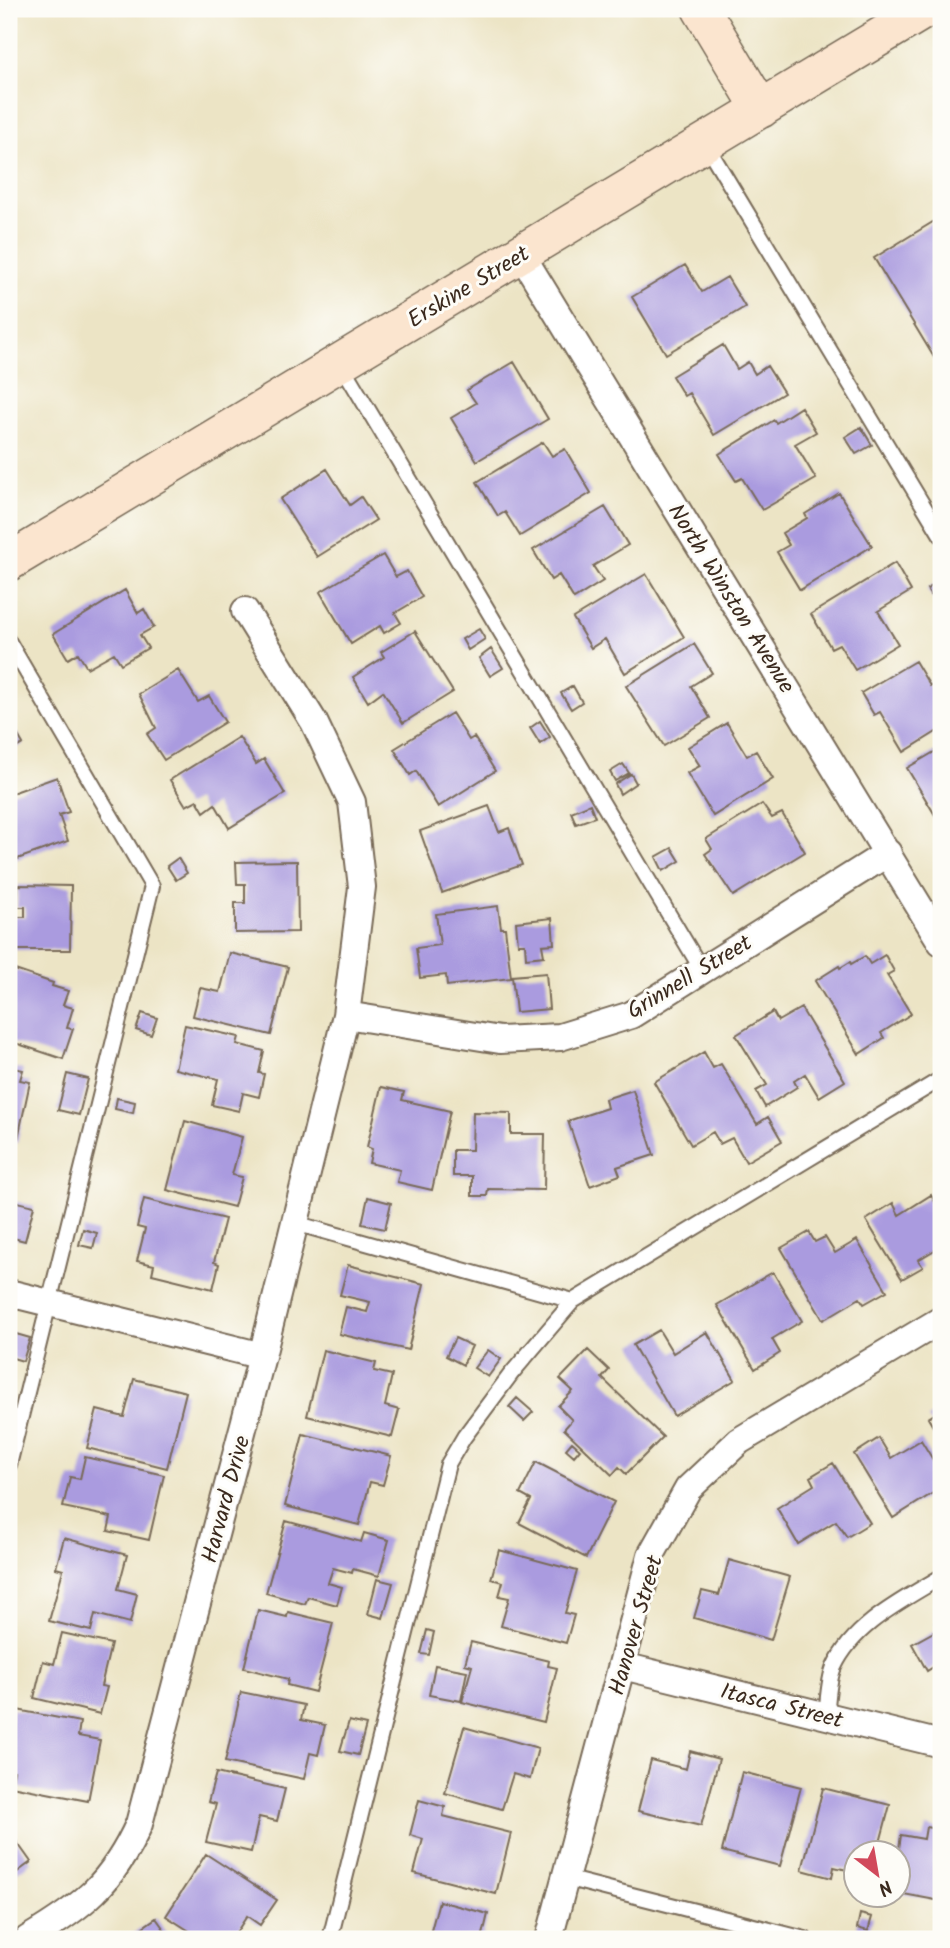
<svg xmlns="http://www.w3.org/2000/svg" width="950" height="1948" font-family="Kalam,sans-serif">
  <rect width="100%" height="100%" fill="#fdfcf7"/>
  <filter id="ink" filterUnits="userSpaceOnUse"><feTurbulence type="fractalNoise" baseFrequency=".0143" numOctaves="2"/><feDisplacementMap in="SourceGraphic" scale="14" xChannelSelector="R" yChannelSelector="G"/><feConvolveMatrix kernelMatrix="1 2 1 2 8 2 1 2 1" color-interpolation-filters="sRGB"/></filter>
  <filter id="wash" filterUnits="userSpaceOnUse"><feTurbulence type="fractalNoise" baseFrequency=".00686" numOctaves="4" result="noise"/><feDisplacementMap in="SourceGraphic" scale="28" xChannelSelector="R" yChannelSelector="G"/><feGaussianBlur stdDeviation="1.57" result="paint"/><feColorMatrix in="noise" values="0 0 0 0 0 0 0 0 0 0 0 0 0 0 0 0 0 1.4 0 .05"/><feComposite in="paint" operator="in"/></filter>
  <g filter="url(#wash)">
    <rect width="100%" height="100%" fill="#ece4c5"/>
    <g id="blocks">
      <path fill="#aa9bdf" d="M941,217v152l-67,-111z
        M685,265l17,27 25,-15 18,30 -79,47 -34,-57z
        M723,345l14,24 11,-7 7,12 12,-8 17,27 -70,42 -25,-42 -5,3 -12,-20z
        M514,362l34,57 -71,42 -26,-43 25,-15 -9,-13z
        M801,407l15,25 -21,12 21,35 -54,31 -20,-32 -6,3 -17,-27 55,-34 2,3z
        M861,427l11,18 -16,9 -11,-17z
        M543,442l9,14 13,-7 26,44 -71,43 -15,-24 -7,4 -21,-34z
        M327,469l23,36 11,-8 15,23 -59,37 -37,-58z
        M839,493l33,53 -72,44 -23,-38 12,-7 -7,-12 25,-15 -2,-4z
        M605,507l23,38 -35,21 10,15 -29,18 -15,-24 -8,5 -18,-30z
        M383,555l13,22 11,-6 15,26 -27,16 6,10 -17,10 -4,-7 -29,18 -31,-52z
        M895,563l16,28 -33,20 20,33 -43,26 -16,-26 -8,4 -20,-34z
        M646,574l38,63 -59,36 -20,-34 -14,9 -18,-30z
        M939,582l2,14 -7,4 -7,-11z
        M125,590l13,23 6,-4 10,18 -14,8 8,13 -27,16 -7,-11 -27,15 -9,-15 -10,6 -15,-25z
        M479,629l6,10 -17,11 -6,-11z
        M415,631l38,61 -50,31 -20,-32 -15,11 -15,-25 31,-20 -3,-5z
        M694,644l18,29 -21,13 19,32 -46,28 -38,-60z
        M491,649l12,19 -13,8 -11,-18z
        M915,661l15,25 11,-6v49l-37,23 -24,-40 -6,3 -13,-22z
        M178,670l20,32 11,-6 16,26 -61,38 -17,-26 9,-6 -17,-34z
        M573,686l9,16 -11,7 -10,-16z
        M452,713l17,27 5,-3 21,34 -57,36 -22,-36 -6,4 -16,-26z
        M9,720l14,24 -14,8z
        M540,721l10,16 -10,7 -10,-16z
        M727,723l20,33 9,-5 17,28 -60,37 -26,-43 13,-7 -12,-19z
        M239,737l17,27 8,-5 21,35 -56,34 -14,-24 -11,8 -7,-12 -11,6 -16,-26z
        M941,748v77l-34,-57z
        M623,764l6,9 -14,8 -5,-9z
        M631,774l5,9 -16,11 -5,-10z
        M57,777l12,35 -10,3 9,26 -59,21v-68z
        M590,804l5,13 -19,7 -5,-12z
        M762,804l10,14 10,-5 23,39 -72,44 -28,-42 7,-5 -6,-10z
        M489,806l10,26 10,-4 13,37 -80,28 -22,-62z
        M672,848l8,13 -17,10 -7,-14z
        M178,858l9,15 -11,7 -9,-14z
        M297,861l1,71 -63,1v-30h10v-19h-8l-1,-22z
        M18,885l53,1 -1,64h-61v-33h16v-10h-8z
        M498,906l3,22h4l6,50 -64,8 -1,-11 -26,3 -4,-30 24,-3 -4,-31z
        M552,918l2,26 -12,1 2,11 -18,2 -1,-14h-7l-2,-22z
        M230,953l58,14 -17,68 -78,-19 7,-28 20,4z
        M885,955l9,16 -7,4 24,39 -30,19 3,5 -25,16 -44,-73 24,-15 1,2 10,-6 1,2 14,-8 5,8z
        M9,968l44,15 -1,3 16,5 -5,14 10,3 -6,20 6,1 -10,30 -54,-18z
        M546,973l3,36 -33,3 -4,-36z
        M801,1008l44,73 -26,16 -14,-23 -11,7 3,6 -32,20 -9,-16 11,-6 -31,-50 37,-23 5,9z
        M142,1013l15,5 -6,17 -15,-5z
        M185,1025l54,12 -2,7 27,7 -5,22 5,1 -5,23 -16,-4 -4,18 -27,-6 6,-26 -43,-10z
        M704,1052l9,16 8,-4 36,60 11,-7 14,24 -36,21 -14,-24 -12,6 -7,-12 -22,13 -37,-63z
        M9,1067l14,3 -3,10 10,2 -13,61 -8,-2z
        M67,1074l21,5 -9,36 -21,-5z
        M381,1087l23,5 -2,8 48,11 -18,79 -35,-8 3,-12 -31,-7 3,-14 -5,-2z
        M633,1090l21,65 -37,12 3,8 -30,11 -22,-65 39,-13 -2,-9z
        M117,1098l18,4 -2,11 -18,-4z
        M473,1112l38,1v21h34l-1,56 -56,-1 -1,7h-15v-20h-19v-26h19z
        M185,1121l57,16 -10,38 10,2 -8,30 -67,-17z
        M9,1191l6,1 -2,9 21,5 -9,35 -16,-4z
        M931,1195l10,17v41l-3,-5 -20,12 5,7 -21,12 -36,-59 27,-17 6,12z
        M368,1197l23,6 -6,26 -23,-5z
        M144,1199l81,20 -11,43 5,2 -6,25 -61,-15 2,-9 -17,-4 8,-32 -8,-2z
        M83,1229l14,4 -4,15 -14,-3z
        M809,1232l6,10 10,-5 10,16 22,-13 30,51 -23,13 -4,-6 -37,22 -42,-72z
        M348,1265l76,19 -16,66 -69,-16 7,-27 21,5 3,-10 -30,-7z
        M773,1272l29,49 -30,18 8,14 -25,16 -38,-64z
        M659,1330l14,23 34,-21 28,48 -61,36 -41,-71z
        M9,1332l21,6 -7,23 -14,-4z
        M455,1338l17,8 -9,19 -17,-9z
        M323,1350l53,13 -2,8 18,4 -7,31 14,4 -7,27 -85,-21z
        M488,1350l13,9 -13,18 -14,-9z
        M588,1350l21,20 -7,8 61,59 -37,37 -7,-7 -7,8 -48,-46 8,-9 -14,-14 15,-15 -13,-12z
        M134,1379l52,13 -19,76 -80,-20 10,-38 27,7z
        M517,1398l16,14 -9,9 -15,-14z
        M941,1410v30l-13,-22z
        M303,1434l88,22 -8,29 -13,-3 -11,43 -74,-19z
        M879,1438l12,20 30,-18 20,33v15l-48,30 -39,-64z
        M572,1442l8,7 -6,7 -8,-7z
        M85,1457l79,18 -15,65 -41,-9 3,-14 -48,-10 7,-30 10,2z
        M536,1462l78,40 -28,56 -67,-35 12,-23 -11,-6z
        M833,1463l37,60 -23,14 -11,-16 -38,23 -21,-36 37,-23 -4,-8z
        M286,1521l75,21 3,-9 25,7 -10,36 -26,-7 -1,4 -19,-5 -5,15 14,4 -5,18 -29,-8 -3,7 -39,-11z
        M64,1538l63,17 -9,34 19,5 -7,29 -35,-9 -4,17 -42,-10 14,-51 -7,-2z
        M499,1550l78,21 -12,42 9,2 -8,28 -65,-17 8,-28 -10,-2 4,-14 -12,-3z
        M729,1560l61,17 -19,63 -77,-22 8,-27 17,4z
        M377,1579l16,4 -10,35 -15,-4z
        M258,1610l29,7 1,-5 45,11 -18,69 -28,-7 1,-6 -44,-11z
        M941,1620v42l-14,9 -15,-27 27,-15 -4,-6z
        M427,1630l7,2 -5,23 -8,-1z
        M62,1633l49,11 -10,42 6,1 -7,27 -66,-16 9,-37 11,3z
        M471,1642l78,19 -1,5 9,2 -13,54 -82,-20 10,-36 -7,-2z
        M435,1665l32,6 -6,30 -32,-6z
        M241,1692l63,13 -3,15 24,5 -7,30 -8,-2 -6,26 -79,-17z
        M12,1709l68,13 -2,14 22,4 -12,61 -77,-15 3,-15 -5,-1v-42z
        M349,1721l17,4 -8,30 -18,-4z
        M464,1727l74,21 -8,31 -17,-5 -11,35 -57,-16z
        M690,1751l29,8 -18,67 -63,-15 13,-51 35,9z
        M742,1772l59,15 -21,79 -58,-15z
        M216,1773l69,16 -8,32 -18,-4 -8,35 -45,-10 10,-38 -8,-2z
        M823,1788l67,17 -13,49h-21v18l-22,-5 -2,11 -30,-8z
        M419,1800l26,7 -2,9 68,17 -15,61 -82,-21 9,-34 -13,-4z
        M926,1827l15,3v71l-43,-8v-37l3,-21 23,4z
        M9,1831l22,31 -22,16z
        M206,1854l71,46 -17,25 -13,-9 -15,23h-30l-36,-23z
        M439,1901l49,13 -6,25h-60v-3l7,2z
        M860,1914l12,3 -4,14 -11,-3z
        M156,1918l15,21h-45z"/>
    </g>
  </g>
  <g filter="url(#ink)">
    <use href="#blocks" fill-opacity="0" stroke="#796b58" stroke-width="2"/>
    <g fill="none" stroke-linecap="round" stroke-linejoin="round">
      <defs>
        <path id="lane" d="M705,143l236,392
          M341,364l361,606
          M9,642l143,244 -143,579
          M295,1223l278,78
          M826,1716c2,-15 2,-35 8,-49 20,-43 68,-66 107,-90
          M565,1878l240,61
          M330,1939l118,-475 16,-27 47,-63 62,-73 368,-222"/>
        <path id="street" d="M521,254l420,688
          M346,1015l154,25 60,-3 71,-22 257,-162
          M9,1293l253,63
          M623,1666l318,78
          M28,1939c55,-33 84,-55 111,-115l123,-468 84,-341 16,-128 -10,-85 -38,-80 -69,-111
          M549,1939l102,-384 37,-66 51,-48 202,-121"/>
        <path id="secondary" d="M701,9l60,100
          M9,562l917,-553"/>
      </defs>
      <use href="#lane" stroke="#796b58" stroke-width="18"/>
      <use href="#street" stroke="#796b58" stroke-width="30"/>
      <use href="#secondary" stroke="#796b58" stroke-width="40"/>
      <use href="#lane" stroke="#fff" stroke-width="14"/>
      <use href="#street" stroke="#fff" stroke-width="26"/>
      <use href="#secondary" stroke="#fbe5cf" stroke-width="37"/>
    </g>
  </g>
  <g text-anchor="middle" stroke-width="6" stroke-linejoin="round" paint-order="stroke">
    <g font-size="23" fill="#3b2a1e" stroke="#fdfcf7">
      <text transform="translate(468 286) rotate(-31)" y="8">Erskine Street</text>
      <text transform="translate(732 598) rotate(58)" y="8">North Winston Avenue</text>
      <text transform="translate(689 976) rotate(-31)" y="8">Grinnell Street</text>
      <text transform="translate(225 1499) rotate(-75)" y="8">Harvard Drive</text>
      <text transform="translate(635 1625) rotate(-74)" y="8">Hanover Street</text>
      <text transform="translate(782 1705) rotate(14)" y="8">Itasca Street</text>
    </g>
  </g>
  <rect width="950" height="1948" fill="none" stroke="#fdfcf7" stroke-width="35"/>
  <g transform="translate(877 1874) rotate(149)"><circle r="33" fill="#fdfcf7" stroke="#afa8a0" stroke-width="2"/>
  <path d="M0-5L12 26L0 18L-12 26Z" fill="#d1495b"/>
  <text y="-10" font-size="19" font-weight="bold" text-anchor="middle" fill="#3b2a1e">N</text>
  </g>
</svg>
